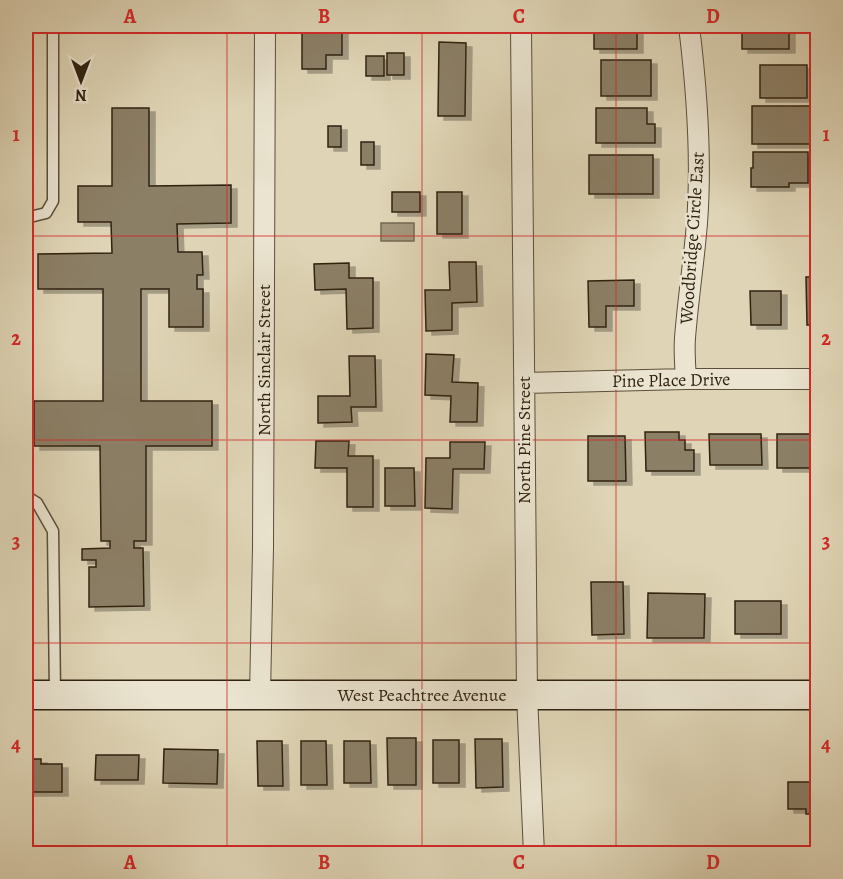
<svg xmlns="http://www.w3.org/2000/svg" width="843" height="879" font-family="Alegreya,serif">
  <defs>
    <filter id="shadow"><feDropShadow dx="6" dy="4" stdDeviation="0" flood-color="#0004"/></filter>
  </defs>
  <rect width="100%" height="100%" fill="#dfd5b6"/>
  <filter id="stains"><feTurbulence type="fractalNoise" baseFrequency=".00333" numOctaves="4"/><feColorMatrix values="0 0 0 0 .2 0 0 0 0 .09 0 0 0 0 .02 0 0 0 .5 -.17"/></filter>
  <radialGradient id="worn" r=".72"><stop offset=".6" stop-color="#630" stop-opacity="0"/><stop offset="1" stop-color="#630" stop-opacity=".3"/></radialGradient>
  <path fill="#a4987e" stroke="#766852" stroke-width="1.5" d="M381,223h33v18h-33z"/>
  <path fill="#8b7f66" stroke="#302110" stroke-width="1.5" filter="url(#shadow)" d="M594,26h43v23h-43z
    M746,26h55v3h-12v20h-47v-20h4z
    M302,30h40v25h-16v14h-24z
    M439,42l27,1 -1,73h-27z
    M387,53h17v22h-17z
    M366,56h18v20h-18z
    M601,60h50v36h-50z
    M760,65h47v33h-47z
    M752,106h60v38h-60z
    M112,108h37v78l82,-1v38l-54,1 1,28h24l1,23h-6v14h6v38h-34v-38h-28v112h71v45h-66v95h-12v7h9l1,58 -55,1v-40h7v-7h-14v-11l28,-1v-7h-9l-1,-95h-66v-45h69v-112h-65v-35l74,-1 -1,-31h-33v-36h34z
    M596,108h51v16h8v19h-59z
    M328,126h13v21h-13z
    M361,142h13v23h-13z
    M753,152h55v31h-19v4h-38v-19h2z
    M589,155h64v39h-64z
    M392,192h28v20h-28z
    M437,192h25v42h-25z
    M449,262h27l1,40 -25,1v27l-26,1 -1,-41h25z
    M349,263v15h24v50l-26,1 -1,-40 -31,1 -1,-26z
    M806,277h12v48h-11z
    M634,280v26h-28v21h-17l-1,-46z
    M750,291h31v34h-30z
    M426,354l28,1 -2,27 26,1 -1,39h-27l1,-26 -26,-1z
    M349,356h26l1,51h-25l1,15 -34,1v-27h32z
    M645,432h34v8h6v10h9v21h-48z
    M709,434h52l1,31h-52z
    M777,434h41v34h-41z
    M588,436h37l1,45h-38z
    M316,441h33l-1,15h25v51h-26v-39h-32z
    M450,442h35l-1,27h-31l-1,40 -27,-1 1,-50h24z
    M385,468h29l1,38h-30z
    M591,582h32l1,52 -32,1z
    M648,593l57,1 -1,44h-57z
    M735,601h46v33h-46z
    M387,738h29v47h-28z
    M475,739h27l1,48 -27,1z
    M433,740h26v43h-26z
    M257,741h25l1,45h-25z
    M301,741h25l1,44h-26z
    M344,741h26l1,42h-27z
    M164,749l54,1 -1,34 -54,-1z
    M96,755h43l-1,25h-43z
    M26,759h15v5h21v28h-36z
    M817,777l1,37h-12v-5h-18v-27h29z"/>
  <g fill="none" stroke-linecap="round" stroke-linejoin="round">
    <defs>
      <path id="lane" d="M26,218l20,-5 7,-12v-175
        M26,496l11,7 16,28 2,163"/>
      <path id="street" d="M521,26l6,669 7,159
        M686,379c-1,-14 -2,-28 -1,-41 3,-39 9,-77 12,-115 5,-66 0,-132 -8,-197
        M524,383l162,-4h132
        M260,695l3,-147 2,-522"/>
      <path id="secondary" d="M26,695h792"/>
    </defs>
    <use href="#lane" stroke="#5c4e3a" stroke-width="13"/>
    <use href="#street" stroke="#5c4e3a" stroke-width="22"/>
    <use href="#secondary" stroke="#302110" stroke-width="31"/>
    <use href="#lane" stroke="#eae4d0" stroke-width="10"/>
    <use href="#street" stroke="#eae4d0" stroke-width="20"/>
    <use href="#secondary" stroke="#eae4d0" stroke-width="28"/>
  </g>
  <path fill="none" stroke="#d62828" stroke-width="1.5" stroke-opacity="0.55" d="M227,26v828M422,26v828M616,26v828M26,236h792M26,440h792M26,643h792"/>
  <g text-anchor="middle" stroke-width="5" stroke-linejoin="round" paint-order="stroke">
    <g font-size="18" fill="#302110" stroke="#eae4d0">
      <text transform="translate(692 238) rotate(-86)" y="6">Woodbridge Circle East</text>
      <text transform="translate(264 360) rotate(-90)" y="6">North Sinclair Street</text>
      <text transform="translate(671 380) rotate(-1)" y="6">Pine Place Drive</text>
      <text transform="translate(524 440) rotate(-90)" y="6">North Pine Street</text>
      <text x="422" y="701">West Peachtree Avenue</text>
    </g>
  </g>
  <rect width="843" height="879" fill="none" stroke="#dfd5b6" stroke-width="66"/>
  <g transform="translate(81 81) rotate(180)" stroke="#eae4d0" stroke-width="4.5" paint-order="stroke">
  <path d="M0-4.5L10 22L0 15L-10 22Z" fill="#302110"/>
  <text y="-9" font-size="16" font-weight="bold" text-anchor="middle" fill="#302110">N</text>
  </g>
  <rect x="33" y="33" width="777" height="813" fill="none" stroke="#d62828" stroke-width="2"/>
  <g font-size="20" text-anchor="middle" font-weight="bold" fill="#d62828">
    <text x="130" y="23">A</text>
    <text x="324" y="23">B</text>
    <text x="519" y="23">C</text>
    <text x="713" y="23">D</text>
    <text x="16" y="141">1</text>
    <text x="826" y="141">1</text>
    <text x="16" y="345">2</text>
    <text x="826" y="345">2</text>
    <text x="16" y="548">3</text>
    <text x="826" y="548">3</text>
    <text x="16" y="751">4</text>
    <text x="826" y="751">4</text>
    <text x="130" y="869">A</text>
    <text x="324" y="869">B</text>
    <text x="519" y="869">C</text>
    <text x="713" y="869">D</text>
  </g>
  <rect width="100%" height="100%" filter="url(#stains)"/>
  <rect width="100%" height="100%" fill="url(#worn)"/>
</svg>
